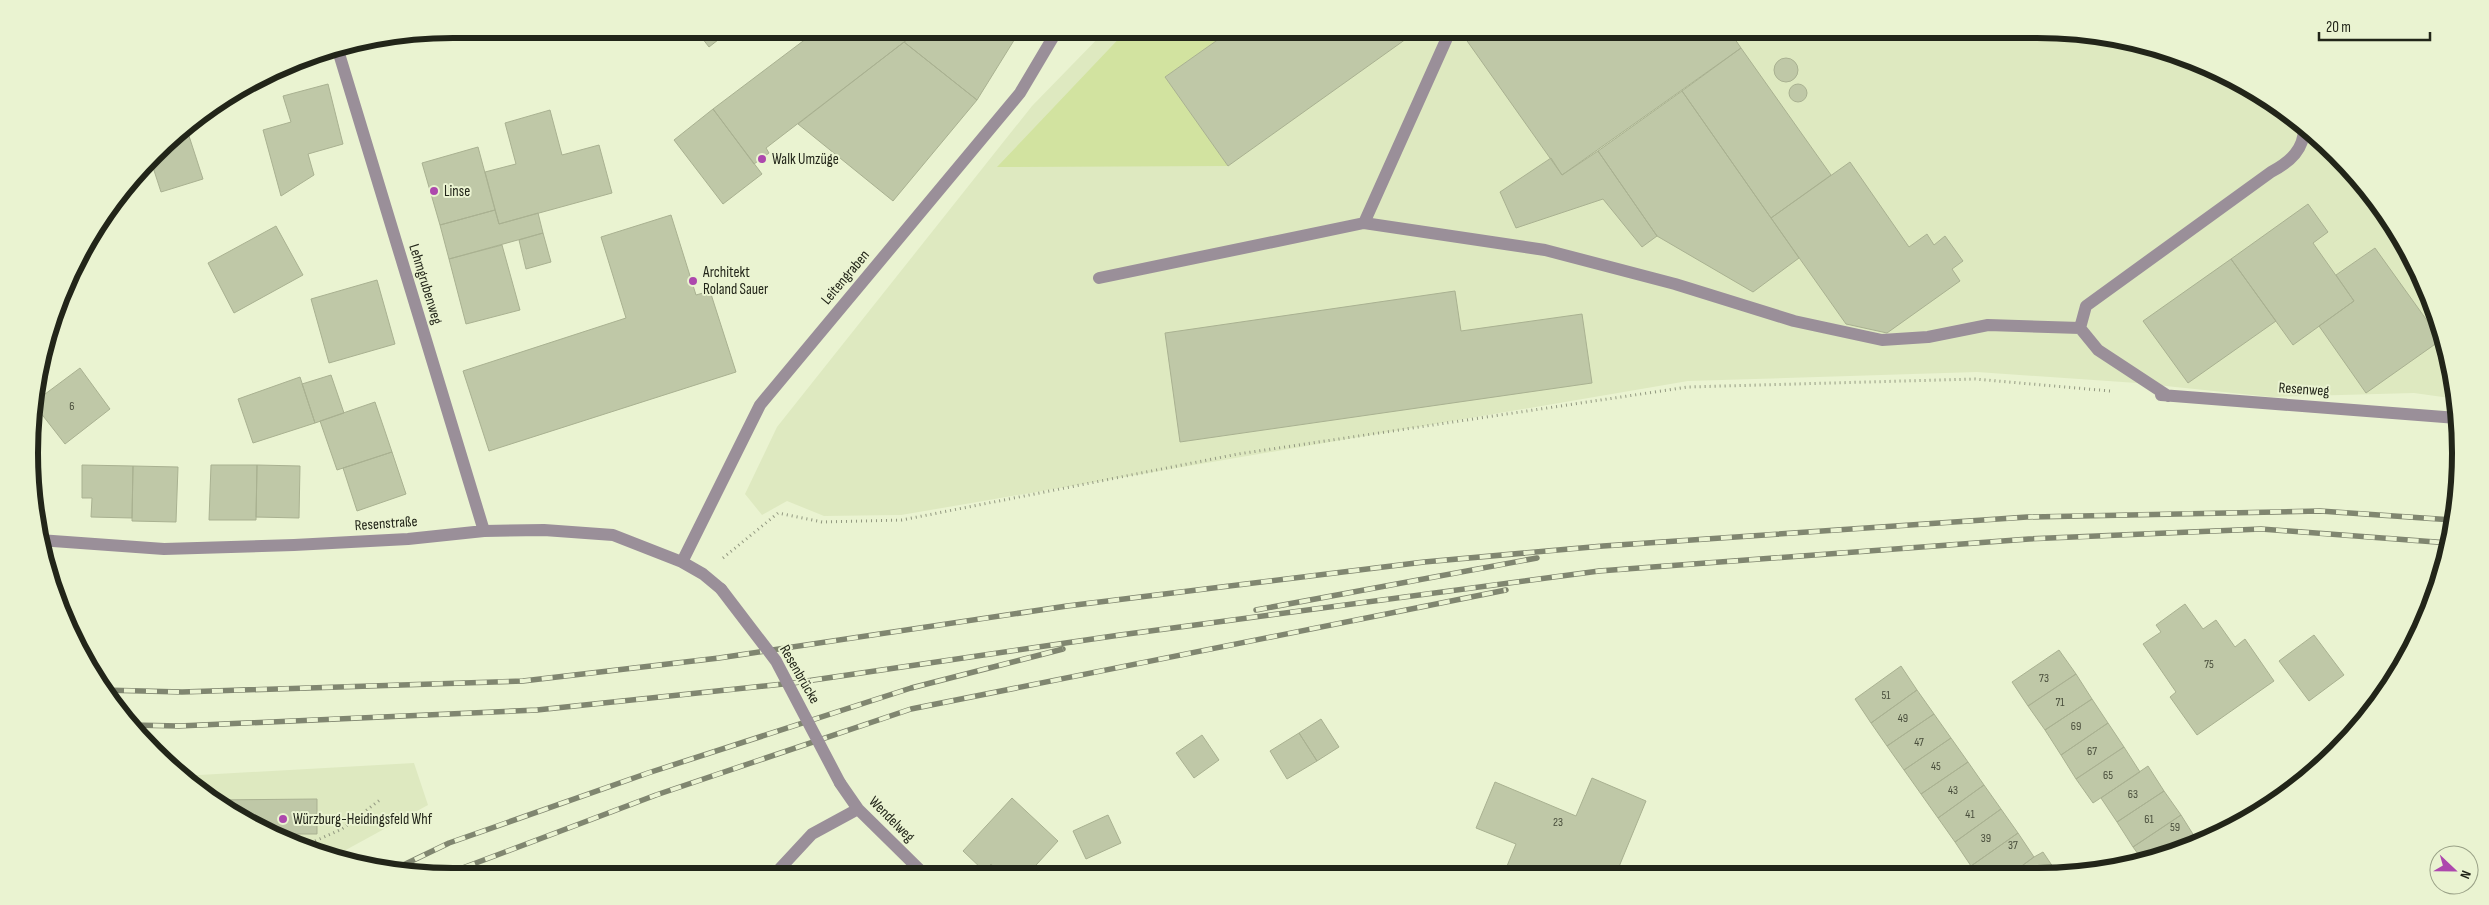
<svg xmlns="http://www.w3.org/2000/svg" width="2489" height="905" font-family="'Sofia Sans Condensed',sans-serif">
  <rect width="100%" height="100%" fill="#eaf3d1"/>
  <path fill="#dee9c0" d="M1107,29h929l110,14 78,29 70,44 61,57 48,67 35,76 19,83 -43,-6 -143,4 -134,-14 -160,-11 -289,9 -787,134 -77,1 -37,-15 -25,14 -17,-21 32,-67 255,-321z
    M414,763l14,42 -95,52 -116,-52 -35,-29z"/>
  <path fill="#d2e3a0" d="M1128,29h105l-68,48 63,89 -231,1z"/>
  <path fill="#bfc8a7" stroke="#a9b191" d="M695,29h37l-23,18z
    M819,29h102l-155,119 3,5 -15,11 -41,-55z
    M921,29h100l-44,71 -73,-58z
    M1233,29h187l-192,137 -63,-89z
    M1477,29h251l13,19 -179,127 -97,-137z
    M904,42l73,58 -84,101 -95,-77z
    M1741,48l90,127 -60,43 -89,-127z
    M1774 70a12 12 0 1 1 24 0a12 12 0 1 1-24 0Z
    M328,84l15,60 -35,10 6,21 -33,21 -18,-66 28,-8 -8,-26z
    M1789 93a9 9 0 1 1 18 0a9 9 0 1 1-18 0Z
    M1682,91l117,167 -46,34 -96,-56 -59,-85z
    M713,109l49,65 -39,30 -49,-64z
    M550,110l12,45 37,-10 13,48 -113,31 -14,-52 31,-8 -11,-41z
    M189,136l14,43 -42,13 -11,-34 14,-14z
    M478,147l17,63 -55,15 -18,-62z
    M1598,151l59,85 -15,11 -39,-48 -87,29 -16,-36 51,-34 11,17z
    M1850,162l59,85 18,-13 7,11 11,-9 18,25 -11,8 8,12 -73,52 -41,-9 -75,-106z
    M2308,204l20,28 -15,11 41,58 -61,44 -62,-86z
    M495,210l4,14 39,-11 5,20 -94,26 -9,-34z
    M671,215l25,80 14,-4 26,81 -247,79 -26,-80 163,-53 -25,-81z
    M276,226l27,49 -69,38 -26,-50z
    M543,233l8,29 -25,7 -7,-29z
    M502,245l18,65 -54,14 -17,-65z
    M2375,248l66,92 -75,53 -47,-67 35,-25 -18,-26z
    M2231,259l45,62 -88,62 -45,-62z
    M377,280l18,64 -66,19 -18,-64z
    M1455,291l6,40 121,-17 10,69 -412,59 -15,-109z
    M80,368l30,41 -45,35 -32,-41z
    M331,375l13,38 -29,10 -13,-39z
    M300,377l15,46 -62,20 -15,-44z
    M375,402l17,50 -55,18 -17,-49z
    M392,452l14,42 -49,17 -14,-43z
    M82,465l51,1 -1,52 -41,-1 1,-19h-10z
    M211,465h46l-1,55h-47z
    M257,465l43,1 -1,52 -43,-1z
    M133,466l45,1 -2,55 -44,-1z
    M2185,604l18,25 13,-9 19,27 10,-8 29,42 -77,54 -27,-38 6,-5 -33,-48 18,-12 -5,-7z
    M2314,635l30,40 -35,26 -30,-40z
    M2059,650l17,24 -48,32 -16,-24z
    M1901,666l16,24 -46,33 -16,-24z
    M2076,674l16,25 -47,31 -17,-24z
    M1917,690l17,24 -47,32 -16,-23z
    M2092,699l16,24 -47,32 -16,-25z
    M1934,714l17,24 -47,32 -17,-24z
    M1321,719l18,28 -22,14 -18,-28z
    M2108,723l16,24 -48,32 -15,-24z
    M1299,733l18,28 -30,18 -17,-28z
    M1202,735l17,25 -25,18 -18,-25z
    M1951,738l17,24 -47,32 -17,-24z
    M2124,747l16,25 -47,31 -17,-24z
    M1968,762l16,23 -46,33 -17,-24z
    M2148,766l16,25 -47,31 -16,-24z
    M1592,778l54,23 -30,73h-104l-7,-3 11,-27 -40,-16 19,-46 81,34z
    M1984,785l17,24 -46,33 -17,-24z
    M2164,791l17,24 -48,32 -16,-25z
    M1012,798l46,43 -31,34h-24l-12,-11 -7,7 -21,-20z
    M317,799v35h-35l-70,-34z
    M2001,809l17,24 -47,33 -16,-24z
    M1108,815l13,28 -35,16 -13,-28z
    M2181,815l15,24 -55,19 -8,-11z
    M2018,833l16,24 -22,16h-36l-5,-7z
    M2043,852l14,21h-45l22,-16z"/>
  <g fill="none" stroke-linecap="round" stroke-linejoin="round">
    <path stroke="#929880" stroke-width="3" stroke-dasharray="1 4" stroke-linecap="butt" d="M723,558l55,-45 44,9 80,-2 336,-66 450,-67 287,-8 135,12
      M306,845l36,-16 39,-30"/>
    <path stroke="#9a8f99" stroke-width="12" d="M337,47l147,484
      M1364,223l87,-194
      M1099,278l265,-55 181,27 130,34 119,37 88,19 46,-3 60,-12 92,3
      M2161,395l296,23
      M2168,396l-70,-46 -18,-22 6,-22 185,-134c19,-10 34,-23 33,-46
      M39,540l125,9 130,-4 114,-6 76,-8 60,-1 69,5 69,27 21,12 18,15
      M682,562l78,-157 260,-312 38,-64
      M840,783l18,26 67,66
      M773,876l39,-42 46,-25"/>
    <defs>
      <path id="rail" d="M1256,610l281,-52
        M102,690l80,2 341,-11 196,-23 348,-52 357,-44 179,-16 424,-29 293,-6 133,9
        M131,725l48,1 358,-16 256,-27 327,-48 479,-64 430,-32 232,-10 188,14
        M395,869l54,-26 199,-70 263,-85 152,-39
        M444,875l212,-80 255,-86 595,-119"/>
    </defs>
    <use href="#rail" stroke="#808670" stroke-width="5.5"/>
    <use href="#rail" stroke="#eaf3d1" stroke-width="4" stroke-dasharray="11" stroke-linecap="butt"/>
    <path stroke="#9a8f99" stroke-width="12" d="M721,589l55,72 64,122"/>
  </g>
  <g fill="#ad48ad" stroke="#eaf3d1" stroke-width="2">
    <circle cx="762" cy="159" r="5"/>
    <circle cx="434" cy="191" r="5"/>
    <circle cx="693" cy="281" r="5"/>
    <circle cx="283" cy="819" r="5"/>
  </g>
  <g text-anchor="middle" stroke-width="4" stroke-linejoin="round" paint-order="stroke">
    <g font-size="12" fill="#494e3c">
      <text x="72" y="410">6</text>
      <text x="2209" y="668">75</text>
      <text x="2044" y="682">73</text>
      <text x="1886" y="699">51</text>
      <text x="2060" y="706">71</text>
      <text x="1903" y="722">49</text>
      <text x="2076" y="730">69</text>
      <text x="1919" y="746">47</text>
      <text x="2092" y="755">67</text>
      <text x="1936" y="770">45</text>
      <text x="2108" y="779">65</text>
      <text x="1953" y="794">43</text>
      <text x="2133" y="798">63</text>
      <text x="1970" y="818">41</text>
      <text x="2149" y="823">61</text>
      <text x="1558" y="826">23</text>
      <text x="2175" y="831">59</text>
      <text x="1986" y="842">39</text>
      <text x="2013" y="849">37</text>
    </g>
    <g font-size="15" fill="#222519" stroke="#eaf3d1" text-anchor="start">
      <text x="772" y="164">Walk Umzüge</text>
      <text x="444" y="196">Linse</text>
      <text x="703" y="277">Architekt<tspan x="703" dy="17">Roland Sauer</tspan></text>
      <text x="293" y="824">Würzburg-Heidingsfeld Whf</text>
    </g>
    <g font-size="15" fill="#222519" stroke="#eaf3d1">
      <text transform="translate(845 277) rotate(-50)" y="5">Leitengraben</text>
      <text transform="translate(426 284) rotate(73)" y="5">Lehmgrubenweg</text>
      <text transform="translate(2304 389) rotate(4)" y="5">Resenweg</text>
      <text transform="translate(386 523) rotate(-4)" y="5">Resenstraße</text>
      <text transform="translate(800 674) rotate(60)" y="5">Resenbrücke</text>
      <text transform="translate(892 819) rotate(45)" y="5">Wendelweg</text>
    </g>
  </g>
  <path d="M0 0H2489V905H0ZM453 38H2037A415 415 0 0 1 2452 453V453A415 415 0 0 1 2037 868H453A415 415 0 0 1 38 453V453A415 415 0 0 1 453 38Z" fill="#eaf3d1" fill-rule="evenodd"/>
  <path fill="none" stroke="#222519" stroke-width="6" d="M453 38H2037A415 415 0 0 1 2452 453V453A415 415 0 0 1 2037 868H453A415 415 0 0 1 38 453V453A415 415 0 0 1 453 38Z"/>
  <g transform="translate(2454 870) rotate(112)"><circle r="24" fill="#eaf3d1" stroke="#9aa187"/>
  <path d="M0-4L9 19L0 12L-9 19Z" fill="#ad48ad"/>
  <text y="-8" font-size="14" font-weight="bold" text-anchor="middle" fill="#222519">N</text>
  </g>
  <path d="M2319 32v8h111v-8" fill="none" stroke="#222519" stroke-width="2.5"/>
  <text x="2326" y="32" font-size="15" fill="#222519" stroke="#eaf3d1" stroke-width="4" paint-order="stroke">20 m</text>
</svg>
